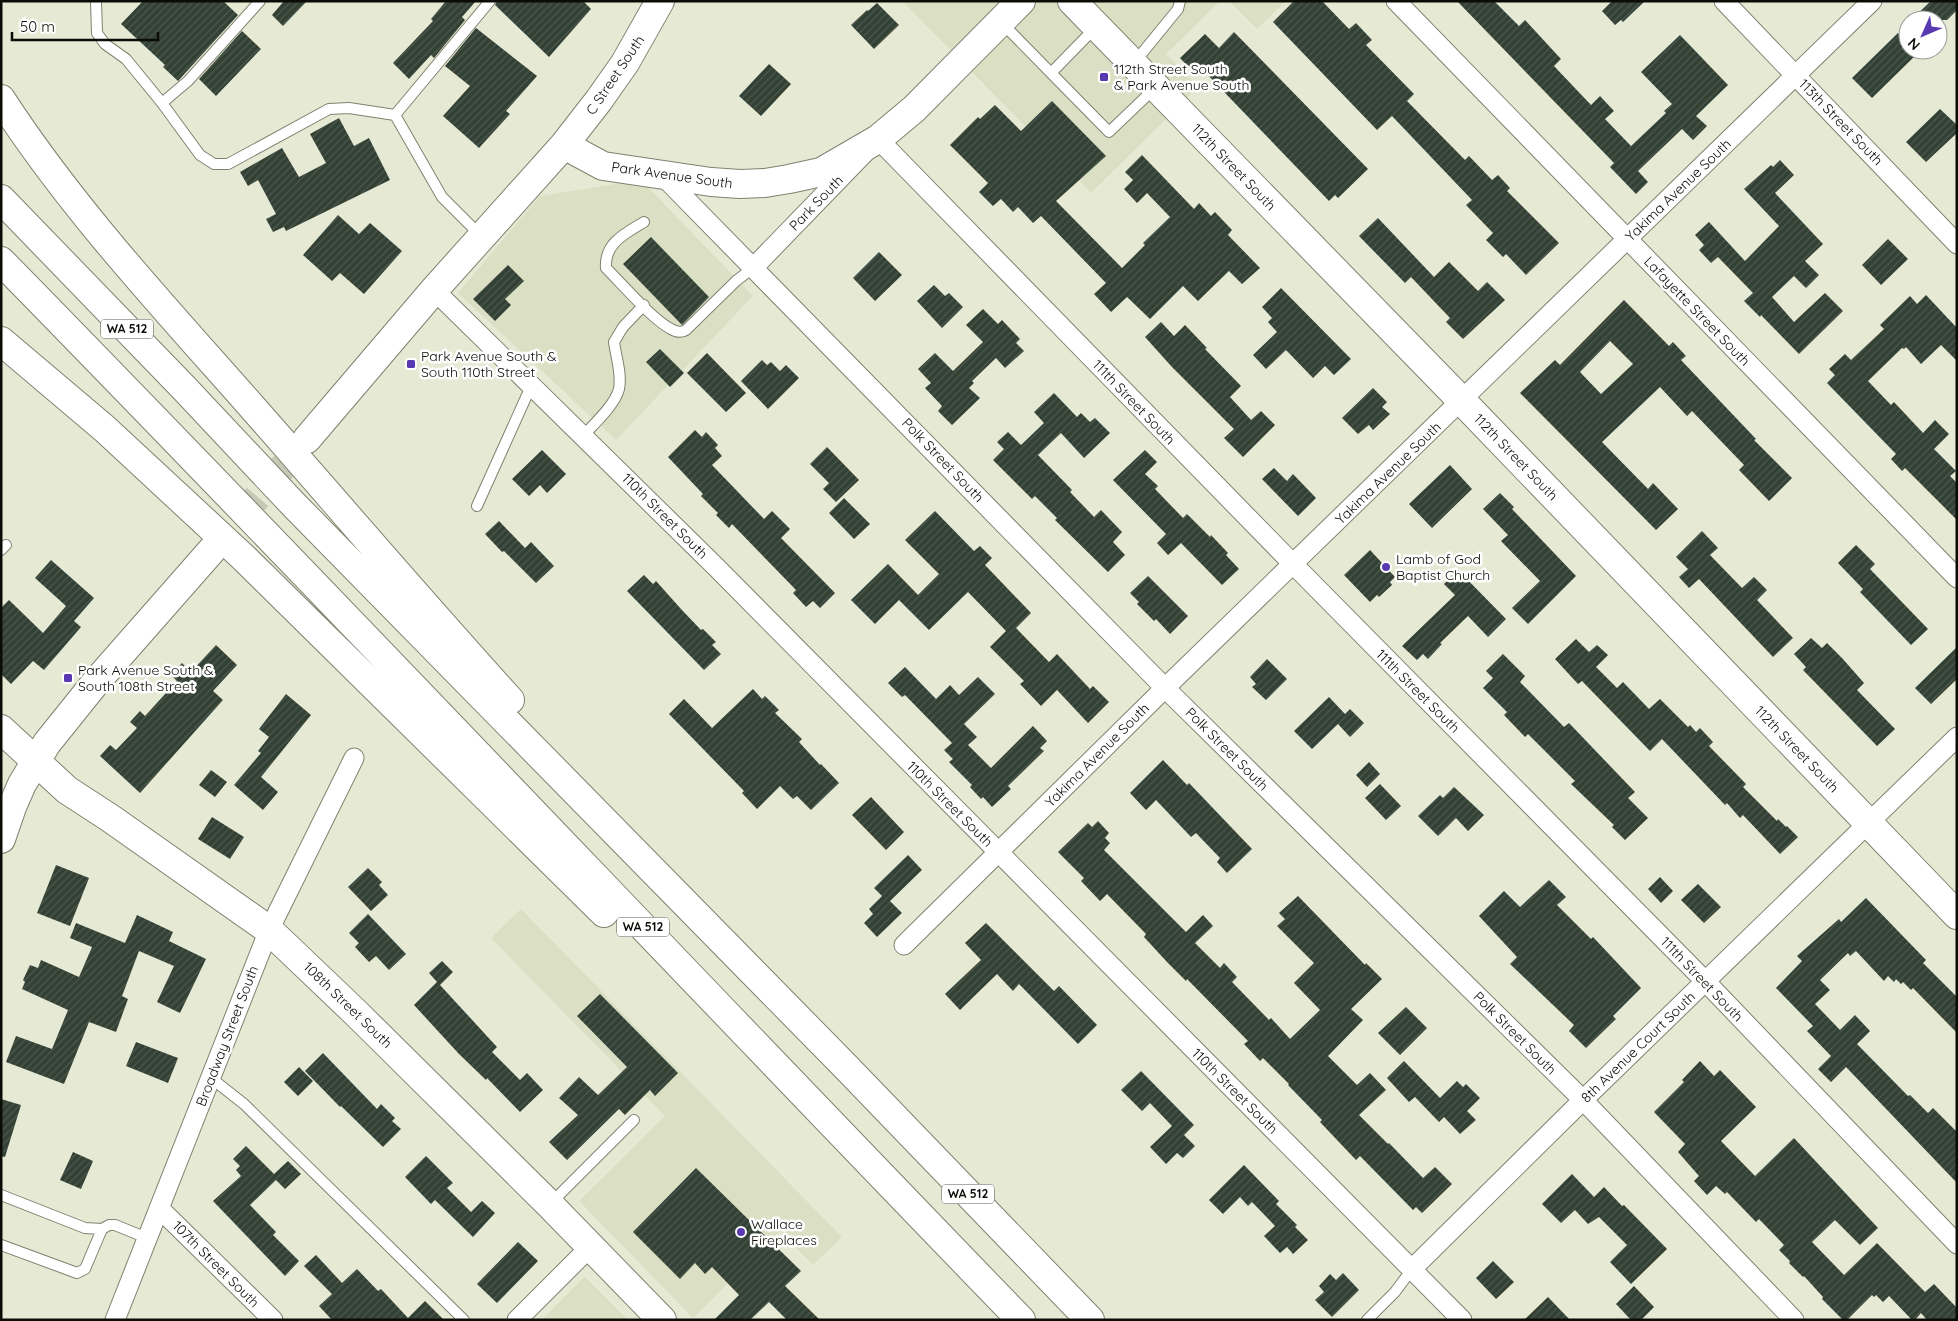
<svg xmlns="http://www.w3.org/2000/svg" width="1958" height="1321" font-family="Quicksand,sans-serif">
  <defs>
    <pattern id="building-hatch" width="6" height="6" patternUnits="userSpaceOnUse" patternTransform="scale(1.25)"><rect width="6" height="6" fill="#334135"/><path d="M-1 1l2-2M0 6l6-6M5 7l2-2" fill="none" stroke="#4d584e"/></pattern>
  </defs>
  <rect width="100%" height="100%" fill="#e6ead5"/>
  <path fill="#dbe0c4" d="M902,1h318l-54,53 32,33 -107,106z
    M1229,1h57l-29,28z
    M641,180l112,116 -137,144 -158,-147 82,-97z
    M521,909l321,328 -29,28 -33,-33 -87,86 -114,-117 86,-85 -174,-178z
    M585,1276v1l43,43h-86z"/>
  <path fill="url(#building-hatch)" fill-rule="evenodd" d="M143,1h80l15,14 -60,66 -15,-14 2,-2 -44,-41z
    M284,1h23l-24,25 -11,-11z
    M446,1h30l-14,16 3,3 -31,38 -3,-3 -22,24 -16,-16 40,-42 -2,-2z
    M497,1h86l8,8 -42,48 -54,-52z
    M1294,1h28l27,28 7,-6 16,17 -6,5 48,49 -7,7 58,59 4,-4 23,24 6,-5 12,13 -3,3 52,52 -33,32 -20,-21 -3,3 -17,-17 7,-7 -27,-28 6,-5 -80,-84 -15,14 -104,-108z
    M1457,1h37l25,25 6,-6 36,39 -7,7 37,39 9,-9 14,15 -9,8 26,27 35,-33 -2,-2 8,-7 -31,-32 39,-37 48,50 -32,31 11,10 -14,14 -11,-11 -44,42 10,11 -12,12 -26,-27 4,-4z
    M1612,1h33l-22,21 -2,-2 -6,5 -13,-14z
    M1931,1h26v9l-10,10h-36z
    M877,3l22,22 -25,24 -23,-24 16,-15 1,1z
    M476,28l61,48 -31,35 4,3 -31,34 -36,-32 27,-30 -25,-20z
    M242,31l19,18 -45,47 -17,-17z
    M1234,32l134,137 -30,29 -3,-3 -6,6 -127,-132 -6,6 -16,-17 25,-24 14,14z
    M1898,33l10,11v6h6l4,3 -46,45 -20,-20z
    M769,64l22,20 -30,32 -22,-20z
    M1052,101l54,55 -50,45 66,67 23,-23 -2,-2 27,-26 -23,-24 -10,10 -13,-14 9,-9 -8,-8 17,-17 52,54 5,-6 12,13 4,-4 17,18 -4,5 32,33 -18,16 -13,-13 -31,30 -15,-15 -33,33 -23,-22 -16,15 -17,-18 12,-11 -65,-67 -8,7 -15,-16 -5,5 -12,-13 -8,7 -14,-14 9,-9 -38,-38 28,-28 2,2 15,-14 26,26z
    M1940,109l17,16v8l-31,29 -20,-20z
    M339,118l15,28 15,-8 21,42 -104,51 -2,-4 -11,5 -7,-13 10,-5 -18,-34 -10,6 -8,-14 42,-24 17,29 27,-14 -16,-29z
    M1780,160l14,15 -19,18 48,51 -18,17 14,14 -13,13 -12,-12 -22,21 22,25 31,-29 18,18 -44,43 -38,-39 -1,2 -16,-16 9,-8 -35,-36 -7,6 -12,-13 5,-5 -9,-10 14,-13 36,39 34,-35 -35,-37 27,-24 2,2z
    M338,215l21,19 11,-11 32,28 -38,43 -24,-21 -8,8 -29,-26z
    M1378,218l56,59 15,-15 29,29 9,-9 18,18 -42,39 -17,-17 4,-4 -39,-41 -6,6 -46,-47z
    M651,237l58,60 -27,28 -59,-61z
    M1888,239l20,20 -27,26 -19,-20z
    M879,252l23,23 -27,26 -22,-23z
    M508,265l16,16 -19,18 6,6 -16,16 -22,-22z
    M934,285l11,11 4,-3 14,14 -21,21 -25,-27z
    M1281,288l70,71 -17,16 -9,-9 -12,12 -27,-28 -20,19 -13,-14 24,-23 -9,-10 4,-4 -10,-11z
    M1926,295l31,33v33l-16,-16 -20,19 -15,-17 -2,2 -2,-1 -34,33 23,24 3,-3 29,31 12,-13 14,14 -15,15 22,22 -6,5 7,7v37l-52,-52 -3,3 -11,-12 5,-5 -69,-71 8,-8 -6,-6 16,-15 6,6 33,-31 -4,-4 30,-29 7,8z
    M1624,300l45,46 4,-4 13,14 -5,4 75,79 -2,1 38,38 -23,23 -30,-31 5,-5 -52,-54 -5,5 -27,-29 -58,55 46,47 5,-6 25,26 -22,21 -136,-137 35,-33 5,5zM1610,341l23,23 -32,30 -21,-22z
    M983,309l15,15 4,-4 18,19 -4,4 8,8 -19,17 -9,-10 -24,23 2,2 -5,5 11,10 -28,27 -14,-14 4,-5 -17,-18 6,-5 -13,-14 17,-16 18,18 30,-29 -17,-17z
    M1161,322l13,14 11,-11 22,23 -2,1 36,37 -11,11 21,23 10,-9 14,14 -32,32 -19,-19 10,-9 -62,-62 -27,-30z
    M660,349l24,24 -14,14 -24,-25z
    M707,353l39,40 -20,19 -39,-39z
    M762,360l5,5 4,-3 9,9 6,-6 13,13 -31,31 -27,-28z
    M1373,388l14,14 -5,5 8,7 -17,16 -4,-5 -11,9 -16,-16z
    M1054,393l23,24 4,-4 9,9 5,-4 15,15 -26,25 -23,-25 -23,22 34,35 -2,2 24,25 7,-7 21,22 -9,10 12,13 -17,17 -53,-52 2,-2 -22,-22 -3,3 -39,-39 11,-11 -7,-7 11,-10 13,13 23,-22 -10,-11z
    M695,430l7,7 4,-5 12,13 -3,3 7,8 -10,9 52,54 8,-8 18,18 -9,9 54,55 -15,15 -7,-7 -7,6 -13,-14 3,-3 -64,-66 -3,4 -13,-13 2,-2 -17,-17 2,-2 -35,-37z
    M827,447l32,33 -23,22 -13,-13 6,-6 -19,-19z
    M542,450l24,24 -19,19 -7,-8 -11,11 -17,-17z
    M1145,450l12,12 -12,12 13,12 -3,3 28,29 4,-4 23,23 1,-2 17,18 -2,2 13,14 -17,16 -41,-42 -13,12 -11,-12 9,-9 -53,-54z
    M1450,465l22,24 -40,39 -23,-24z
    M1274,468l13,13 6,-7 23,24 -18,18 -36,-37z
    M1500,493l14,14 -2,2 64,67 -48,48 -16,-16 28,-27 -39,-40 7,-6 -25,-26z
    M844,498l26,26 -16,15 -25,-26z
    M935,511l39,40 6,-5 12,12 -7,7 46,48 -15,15 33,34 8,-8 33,35 3,-3 16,16 -21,21 -31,-33 -16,16 -21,-22 4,-3 -34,-34 16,-16 -38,-39 -39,38 -30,-30 -24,24 -24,-24 37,-36 30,31 21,-21 -34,-34z
    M499,521l26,27 6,-6 23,24 -18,17 -32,-32 -2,1 -17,-18z
    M1702,531l16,17 -8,7 32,33 12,-11 13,13 -10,10 36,38 -20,19 -74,-78 -10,9 -10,-11 9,-8 -12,-12z
    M1856,545l19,19 -5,5 58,60 -17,16 -51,-53 3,-3 -25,-26z
    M1370,550l25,27 -5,5 2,3 -13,12 -2,-2 -7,7 -26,-27z
    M51,560l43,38 -20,23 7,6 -37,43 -11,-9 -22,23 -10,-10v-66l8,-8 34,33 23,-27 -31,-28z
    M1458,570l48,49 -18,18 -20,-21 -28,27 2,1 -14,15 -5,-5 -6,6 -15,-14 53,-51 -11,-11z
    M644,575l9,9 3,-3 25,28 20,21 2,-1 13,13 -4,3 9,9 -17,16 -77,-79z
    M1148,576l40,40 -18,18 -14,-15 -2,2 -17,-17 2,-2 -9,-9z
    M1811,638l11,10 5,-5 15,15 22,25 -7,7 38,39 -18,17 -74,-76 3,-3 -12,-13z
    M1576,639l13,13 8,-7 11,10 -12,12 21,21 6,-6 26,27 11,-10 28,28 2,-2 6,7 4,-4 13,14 -4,4 37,38 -3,3 34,34 1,-2 8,8 1,-1 11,11 -18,17 -37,-39 -3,3 -13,-15 -2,2 -63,-66 -12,12 -68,-70 -4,3 -23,-25z
    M216,645l21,20 -24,26 10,9 -83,93 -40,-37 10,-11 6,5 21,-22 -7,-6 10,-11 5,5 32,-35 -6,-6 11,-12 9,9z
    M1957,647v32l-26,25 -16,-16z
    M1503,654l22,22 -5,6 44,45 5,-4 66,69 -7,6 20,20 -23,22 -13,-13 2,-2 -43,-41 4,-3 -47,-47 -3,3 -21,-22 3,-3 -24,-24 10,-10 -7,-7z
    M1267,659l20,20 -21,21 -14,-13 4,-3 -6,-7z
    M905,667l31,32 14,-14 9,10 19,-18 17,17 -31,30 13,13 -9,8 23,23 42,-42 14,15 -7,7 4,3 -36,35 3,3 -19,18 -9,-10 -2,2 -11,-12 2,-2 -23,-23 4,-3 -9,-9 8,-7 -47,-48 -3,2 -14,-14z
    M753,689l9,10 3,-3 14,14 -4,3 27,26 -3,3 21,23 1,-1 18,19 -28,27 -14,-14 -4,3 -13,-13 -23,23 -15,-16 2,-2 -75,-77 15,-15 28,29z
    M286,694l25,21 -50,62 17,15 -15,18 -29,-25 27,-32 -3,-2 11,-14 -10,-8z
    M1329,697l16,17 5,-5 14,14 -14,14 -12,-13 -26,25 -18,-18z
    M1163,760l24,25 2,-2 63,66 -25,24 -10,-11 3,-4 -24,-25 -5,4 -35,-37 -10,10 -16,-17z
    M1369,762l11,12 -13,13 -11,-12z
    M211,770l16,12 -12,15 -16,-12z
    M1380,784l21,22 -15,14 -21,-22z
    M1454,787l30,28 -16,16 -12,-13 -18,18 -20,-20 22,-21 3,3z
    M871,797l33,35 -18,18 -34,-35z
    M212,817l32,20 -14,22 -32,-20z
    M1098,821l11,12 -4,5 5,5 -6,7 82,82 17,-17 10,11 -18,17 25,25 4,-5 13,14 -5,5 37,38 2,-2 19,21 30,-29 -26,-27 20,-20 -37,-37 8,-7 -6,-6 19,-17 67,69 1,-2 16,16 -31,30 12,11 -35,36 29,29 13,-12 16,17 -27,25 29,29 1,-1 34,35 12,-11 17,17 -30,29 -6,-6 -3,3 -53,-54 -4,4 -36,-38 2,-2 -34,-35 1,-1 -26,-26 -3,3 -16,-17 4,-3 -61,-62 -1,2 -19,-19 -23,-25 2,-3 -39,-40 -7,7 -19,-20 3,-3 -26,-26 30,-29 4,4z
    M908,855l14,15 -32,31 12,12 -25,24 -13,-14 9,-9 -4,-5 13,-13 -8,-8z
    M56,865l33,13 -19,48 -33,-13z
    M368,868l14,14 -3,3 9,10 -17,16 -23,-24z
    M1660,877l13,14 -12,12 -13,-14z
    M1549,880l17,17 -9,8 34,34 2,-2 48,51 -28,28 3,3 -30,29 -17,-17 5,-6 -64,-61 7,-7 -38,-41 25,-25 16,16z
    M1698,884l23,23 -17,16 -23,-23z
    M1866,898l60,62 -3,3 34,34v36l-44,-45 -2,2 -8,-8 -2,2 -5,-5 -2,3 -6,-6 -4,5 -28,-30 -6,5 -2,-3 -28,27 10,10 -15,14 25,26 15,-15 15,16 -13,13 51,52 2,-1 18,18 5,-5 24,24v51l-111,-116 -15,15 -13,-13 13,-13 -24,-25 6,-5 -37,-38 26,-27 -5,-5 42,-37 2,3z
    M368,914l38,40 -17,16 -13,-14 -7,6 -14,-15 4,-4 -10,-10z
    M137,915l36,17 -4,9 37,18 -26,54 -23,-11 17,-36 -35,-15 -17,45 6,3 -12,33 -27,-10 -25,62 -58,-22 10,-26 36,13 16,-39 -46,-21 3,-7 -2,-2 7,-15 8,3 3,-8 38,17 13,-30 -22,-9 6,-15 49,20z
    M986,923l68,68 5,-5 38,39 -19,19 -59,-60 -6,7 -16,-17 -37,36 -15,-16 36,-34 -16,-17z
    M442,961l11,11 -13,13 57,62 -5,5 28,28 7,-7 16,17 -23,22 -33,-34 -1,2 -27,-26 -45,-49 23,-23 -8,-9z
    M600,994l78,79 -23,23 -5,-6 -25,25 -6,-6 -52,51 -18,-18 29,-27 -19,-17 20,-21 19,18 29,-28 -50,-51z
    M1406,1007l21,21 -27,27 -22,-22z
    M136,1042l42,16 -10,25 -42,-17z
    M323,1053l54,56 4,-5 14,14 -3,3 9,8 -18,18 -42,-41 -1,1 -35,-36z
    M1404,1061l36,37 17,-17 6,6 3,-3 14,14 -13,13 9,9 -16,14 -16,-17 -5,5 -24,-25 -6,5 -22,-24z
    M1700,1061l14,15 6,-6 36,37 -35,34 34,35 39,-38 84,90 -18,17 -25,-25 -23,22 32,33 33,-32 48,49 9,-8 23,24v12h-30l-6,-7 -6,7h-3l-23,-24 -6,6 -7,-7 -2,2 -2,-2 -25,25h-4l-21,-21 1,-2 -19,-21 -1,1 -14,-14 1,-2 -11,-11 5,-5 -25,-26 -3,3 -29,-30 -2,2 -9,-8 -9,9 -13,-14 5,-5 -21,-24 7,-8 -31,-32 30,-30 -2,-2z
    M299,1067l14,14 -15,15 -14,-14z
    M1141,1071l53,54 -10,10 11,11 -12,12 -6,-5 -11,11 -16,-17 22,-21 -22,-23 -8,8 -21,-21z
    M1,1099l20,6 -16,52 -4,-1z
    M246,1146l28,28 14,-13 13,13 -16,15 -9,-9 -26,25 26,27 -3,3 26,26 -14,15 -72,-75 28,-25 -5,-6 4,-4 -7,-7z
    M73,1152l20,9 -12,28 -21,-9z
    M426,1156l27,27 -6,5 24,24 11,-11 13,12 -22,24 -38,-37 -4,4 -26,-27z
    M1244,1165l35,36 -3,3 21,21 -2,2 13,13 -15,14 -6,-7 -7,6 -16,-17 11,-10 -23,-24 -4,4 -8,-9 -17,17 -14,-14z
    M696,1168l105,103 -16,15 35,34h-33l-18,-18 -19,18h-36l25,-25 -27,-28 -7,7 -10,-11 -15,16 -47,-47z
    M1572,1174l22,23 10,-10 18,19 2,-1 43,44 -36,35 -21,-22 17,-17 -28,-28 -11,7 -13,-14 -14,13 -19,-19z
    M518,1242l20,19 -41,42 -20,-19z
    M316,1255l26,28 15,-14 21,22 3,-2 27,29 17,-17 19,19h-112l-13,-14 13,-12 -28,-28z
    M1493,1261l21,21 -18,17 -20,-21z
    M1343,1273l16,17 -27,27 -17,-17 9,-8 -5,-6 11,-12 6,6z
    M1634,1286l20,21 -13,13h-10l-15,-16z
    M1548,1297l22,23h-46z"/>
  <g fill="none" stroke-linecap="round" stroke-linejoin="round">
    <path stroke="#c5c9b6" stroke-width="28" stroke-dasharray="28 14" stroke-linecap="butt" d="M212,550l95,-111"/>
    <defs>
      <path id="lane" d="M96,1l1,32 8,11 21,15 36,44 26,-22 72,-80
        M1002,23l49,50
        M1095,28l-44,45 58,59 46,-44
        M1134,63l44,-54 2,-8
        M162,103l38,52 14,9h14l101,-55 20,-1 46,7 95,-114
        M395,115l47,82 38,38
        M644,222c-18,11 -40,21 -38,46 17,17 46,51 65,61 5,3 10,4 15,1l50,-49 18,-14
        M583,436c11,-12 32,-31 36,-47 3,-15 -3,-32 -5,-47l9,-15 21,-22
        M477,506l55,-122
        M1,550l5,-5
        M211,1078l33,26 220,216
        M1,1195l84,33 17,1 7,-4h6l32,13
        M550,1204l84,-84
        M1,1245l76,28 8,-4 17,-40
        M1367,1320l28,-28 17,-23"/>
      <path id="street" d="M1396,1l561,577
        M1724,1l233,243
        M662,175l503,513 418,412 211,220
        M754,267l124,-128 416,426 411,416 252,263
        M434,290l282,277 746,753
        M904,945l261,-257 707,-687
        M159,1208l114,112
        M1412,1269l171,-169 374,-363
        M115,1320l154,-390 85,-172
        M517,1320l73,-73"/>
      <path id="secondary" d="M1072,1l390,400 495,514
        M564,145l39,21 108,16 29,2 25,-1 24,-4 32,-7 57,-33 36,-30 107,-108
        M307,439l127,-149 130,-145 35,-45 26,-37 35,-62
        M1,729l66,61 43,28 159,112 88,84 193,191 112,115
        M1,839l11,-32 10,-23 25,-41 49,-61 116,-132"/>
      <path id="highway" d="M1,99c70,108 160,205 245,301 88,100 174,201 264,300
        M1,199l183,189 110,117 553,563 243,252
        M1,261c343,350 679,707 1020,1059
        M1,341l104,88 139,129 360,355"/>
    </defs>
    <use href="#lane" stroke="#7f826f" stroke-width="12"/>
    <use href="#street" stroke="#7f826f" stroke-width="21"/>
    <use href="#secondary" stroke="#7f826f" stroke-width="30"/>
    <use href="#highway" stroke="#7f826f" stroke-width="30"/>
    <use href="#lane" stroke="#fff" stroke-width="10"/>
    <use href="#street" stroke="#fff" stroke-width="19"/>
    <use href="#secondary" stroke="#fff" stroke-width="28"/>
    <use href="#highway" stroke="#fff" stroke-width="28"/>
  </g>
  <g fill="#5939b1" stroke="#fff" stroke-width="2">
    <rect x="1099" y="72" width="10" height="10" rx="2.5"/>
    <rect x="406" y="359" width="10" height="10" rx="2.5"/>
    <circle cx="1386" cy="567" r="5"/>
    <rect x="63" y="673" width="10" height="10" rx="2.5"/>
    <circle cx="741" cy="1232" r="5"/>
  </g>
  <g text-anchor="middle" stroke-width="5" stroke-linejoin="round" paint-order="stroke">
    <g fill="#fff" stroke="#545551" stroke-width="1">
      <rect x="101" y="319.5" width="52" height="19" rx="4"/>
      <rect x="617" y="917.5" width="52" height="19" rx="4"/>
      <rect x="942" y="1184.5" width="52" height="19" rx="4"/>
    </g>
    <g font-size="12" font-weight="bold" fill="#0b0c06">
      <text x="127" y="333">WA 512</text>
      <text x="643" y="931">WA 512</text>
      <text x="968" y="1198">WA 512</text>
    </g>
    <g font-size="14" fill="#0b0c06" stroke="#fff" text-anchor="start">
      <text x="1114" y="74">112th Street South<tspan x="1114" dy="16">&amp; Park Avenue South</tspan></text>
      <text x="421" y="361">Park Avenue South &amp;<tspan x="421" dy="16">South 110th Street</tspan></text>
      <text x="1396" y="564">Lamb of God<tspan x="1396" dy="16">Baptist Church</tspan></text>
      <text x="78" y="675">Park Avenue South &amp;<tspan x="78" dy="16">South 108th Street</tspan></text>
      <text x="751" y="1229">Wallace<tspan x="751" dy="16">Fireplaces</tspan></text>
    </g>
    <g font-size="14" fill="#0b0c06" stroke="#fff">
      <text transform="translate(615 75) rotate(-56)" y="5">C Street South</text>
      <text transform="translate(1841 122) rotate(46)" y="5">113th Street South</text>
      <text transform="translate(1234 167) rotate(46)" y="5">112th Street South</text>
      <text transform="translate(672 175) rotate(8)" y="5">Park Avenue South</text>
      <text transform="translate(1678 190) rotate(-44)" y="5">Yakima Avenue South</text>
      <text transform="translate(816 203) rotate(-46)" y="5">Park South</text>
      <text transform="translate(1697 311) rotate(46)" y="5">Lafayette Street South</text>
      <text transform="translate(1134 402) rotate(46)" y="5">111th Street South</text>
      <text transform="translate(1516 457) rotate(46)" y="5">112th Street South</text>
      <text transform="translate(943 460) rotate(46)" y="5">Polk Street South</text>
      <text transform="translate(1388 473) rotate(-44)" y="5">Yakima Avenue South</text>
      <text transform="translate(665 516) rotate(45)" y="5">110th Street South</text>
      <text transform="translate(1418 691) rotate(45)" y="5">111th Street South</text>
      <text transform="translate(1227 749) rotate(45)" y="5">Polk Street South</text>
      <text transform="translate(1797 749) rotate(46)" y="5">112th Street South</text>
      <text transform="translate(1097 755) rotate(-45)" y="5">Yakima Avenue South</text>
      <text transform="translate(950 804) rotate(45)" y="5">110th Street South</text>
      <text transform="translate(1702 979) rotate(46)" y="5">111th Street South</text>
      <text transform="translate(348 1005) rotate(44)" y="5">108th Street South</text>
      <text transform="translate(1515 1033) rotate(45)" y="5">Polk Street South</text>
      <text transform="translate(227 1036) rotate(-69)" y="5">Broadway Street South</text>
      <text transform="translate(1638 1047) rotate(-44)" y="5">8th Avenue Court South</text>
      <text transform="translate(1235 1091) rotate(45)" y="5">110th Street South</text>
      <text transform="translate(216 1264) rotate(45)" y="5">107th Street South</text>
    </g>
  </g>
  <rect width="1958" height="1321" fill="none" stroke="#0b0c06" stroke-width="5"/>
  <g transform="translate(1923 35) rotate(225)"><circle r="24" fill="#ffffff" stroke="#9d9e9b"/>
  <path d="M0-4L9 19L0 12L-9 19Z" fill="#5939b1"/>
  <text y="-8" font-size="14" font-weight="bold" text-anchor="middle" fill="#0b0c06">N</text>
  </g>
  <path d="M12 32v8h146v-8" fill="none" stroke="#0b0c06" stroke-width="2.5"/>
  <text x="20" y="32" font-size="15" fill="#0b0c06" stroke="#ffffff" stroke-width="4" paint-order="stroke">50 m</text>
</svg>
